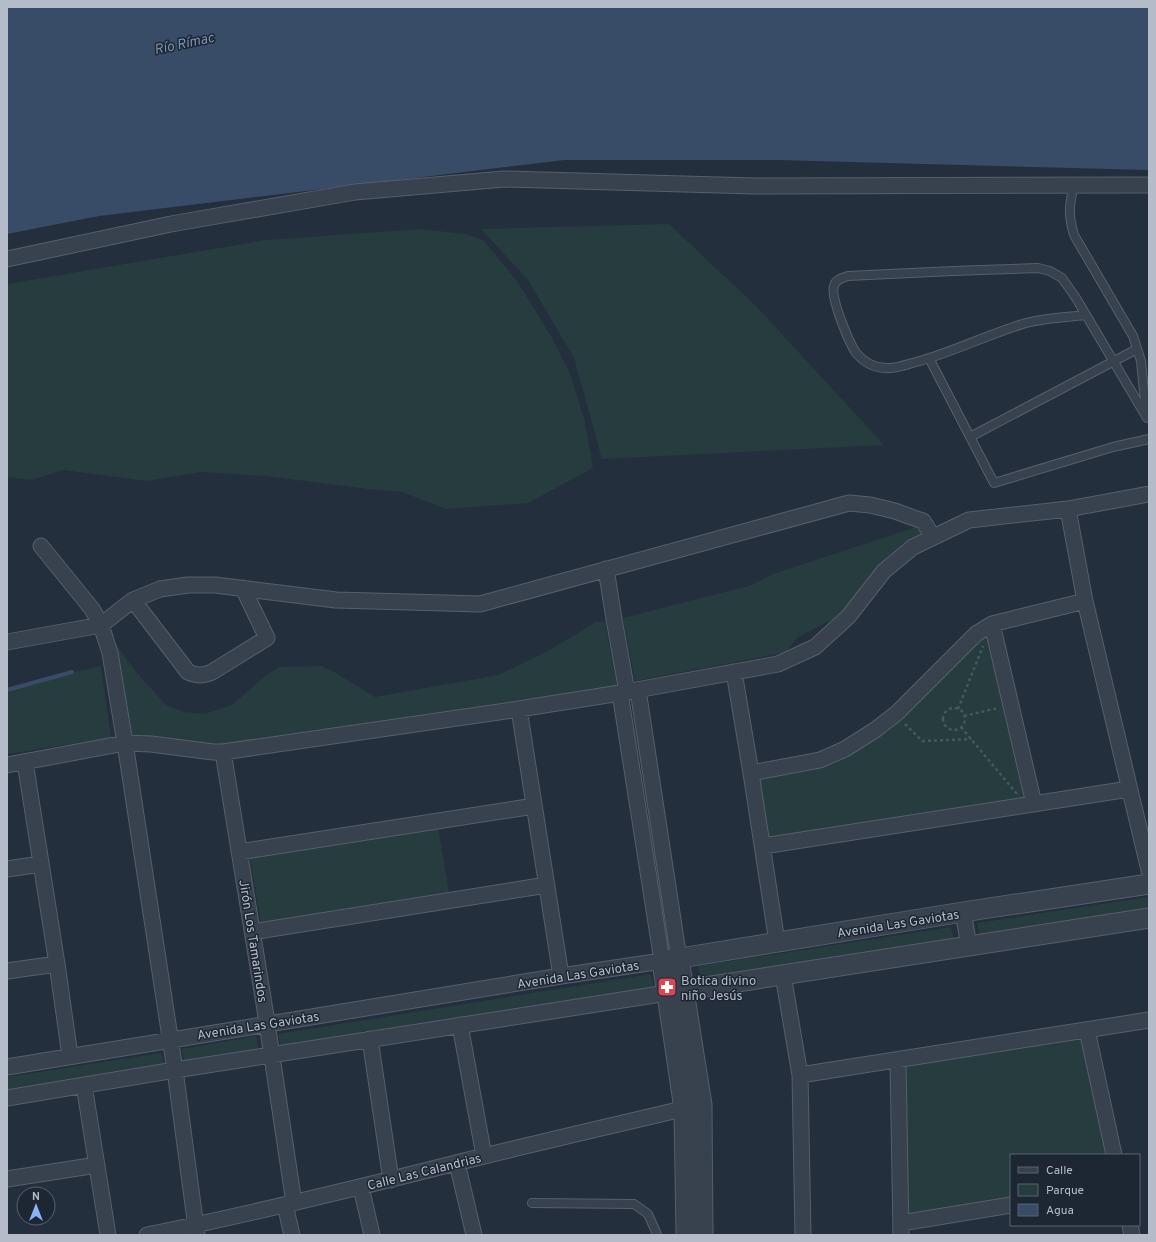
<svg xmlns="http://www.w3.org/2000/svg" width="1156" height="1242" font-family="Overpass,sans-serif">
  <rect width="100%" height="100%" fill="#242f3e"/>
  <path fill="#263c3f" d="M669,224l88,83 127,138 -282,14 -28,-101 -46,-78 -47,-51z
    M421,229l44,5 18,6 34,41 34,55 19,38 15,48 8,46 -65,35 -82,6 -44,-17 -34,-3 -102,-13 -65,-4 -54,9 -84,-11 -31,10 -25,-3v-193l259,-44z
    M919,526l6,11 -44,32 -45,49 -38,19 -12,15 -60,12 -91,17 -12,-63 126,-32 24,-12z
    M596,622h9l12,64 -400,59 -37,-5 -51,-2 -15,-96 23,31 29,32 18,7 20,2 28,-9 33,-29 14,-9 42,-1 15,7 39,24 123,-22 50,-24z
    M986,638l5,5 36,154 -3,5 -256,36 -9,-60 80,-20 135,-116z
    M101,666l10,72 -104,16v-66z
    M438,827l11,65 -188,31 -11,-66z
    M1148,897l1,16 -168,26 -4,-16z
    M951,927l3,16 -253,40 -3,-17z
    M651,974l4,17 -374,58 -3,-15z
    M1078,1034l6,5 26,116h-99v45l-101,16 -4,-3 -2,-143 4,-6z
    M256,1036l3,16 -74,13 -3,-16z
    M161,1053l4,15 -158,25v-16z"/>
  <path fill="#394c67" d="M7,7h1142v163l-371,-10h-214l-465,56 -92,18z"/>
  <g fill="none" stroke-linecap="round" stroke-linejoin="round">
    <path stroke="#394c67" stroke-width="4" d="M7,690l65,-18"/>
    <defs>
      <path id="service" d="M1074,185c-5,21 -6,29 0,50l59,101 8,25 5,51
        M1086,315c-20,2 -41,3 -60,8 -38,11 -72,29 -110,39 -8,2 -18,6 -26,6 -13,1 -24,-4 -33,-14 -7,-9 -27,-56 -23,-68 1,-6 8,-8 14,-10l105,-5 85,-3 12,3 12,7 14,20 71,120
        M929,358l65,125 119,-36 36,-8
        M970,437l167,-88
        M532,1203l102,1 14,10 8,18 1,3"/>
      <path id="minor" d="M7,259l164,-35 184,-32 149,-13 250,7 395,-1
        M1068,509l17,92 64,269
        M41,546l51,63 9,16 9,28 15,90 50,327 22,165
        M606,569l8,50 13,73
        M133,600l55,72c9,4 15,4 24,0l55,-34 -24,-50
        M992,624l42,180
        M7,642l94,-17 32,-25 27,-11 28,-4h27l121,15 144,4 369,-101 21,2 25,6 19,7 9,3 10,16
        M734,672l17,101 26,169
        M638,690l41,269
        M519,709l42,267
        M223,752l42,258 29,193
        M25,762l32,202 13,92
        M7,765l118,-22 26,1 62,8h10l296,-43 101,-16 158,-29 37,-17 33,-30 36,-46 29,-24 56,-27 99,-11 81,-15
        M751,773l69,-13 25,-11 30,-19 22,-17 79,-79 16,-10 93,-23
        M763,846l366,-57
        M239,852l295,-46
        M7,869l34,-5
        M963,912l6,34
        M252,932l295,-47
        M7,971l50,-7
        M783,975l17,100 3,160
        M460,1025l24,131
        M1087,1030l27,125
        M370,1039l21,141
        M898,1060l3,175
        M7,1067l554,-91 101,-15 -42,-268
        M800,1075l349,-55
        M84,1085l24,150
        M7,1098l168,-28 492,-77
        M457,1163l17,72
        M7,1179l90,-14
        M361,1187l11,48
        M285,1205l7,30
        M901,1223l110,-18
        M1130,1225l2,10
        M147,1235c104,-21 206,-46 309,-72 80,-20 159,-38 239,-57"/>
      <path id="tertiary" d="M679,959l23,146 1,130
        M667,993l482,-75
        M686,1235l-2,-126 -22,-148 301,-49 186,-28"/>
    </defs>
    <use href="#service" stroke="#565f6c" stroke-width="10"/>
    <use href="#minor" stroke="#565f6c" stroke-width="17"/>
    <use href="#tertiary" stroke="#565f6c" stroke-width="21"/>
    <path stroke="#44595c" stroke-width="2.5" stroke-dasharray="3 3" stroke-linecap="butt" d="M943 719a11 11 0 1 1 22 0a11 11 0 1 1-22 0Z
      M958,709l25,-63
      M964,716l34,-8
      M905,724l17,17 49,-2
      M961,727l56,67"/>
    <use href="#service" stroke="#38414e" stroke-width="8"/>
    <use href="#minor" stroke="#38414e" stroke-width="15"/>
    <use href="#tertiary" stroke="#38414e" stroke-width="19"/>
  </g>
  <defs>
    <symbol id="pharmacy-square" viewBox="-11 -11 22 22"><rect x="-9" y="-9" width="18" height="18" rx="4" fill="#e0444e" stroke="#1d2633"/><path d="M-2-6h4v4h4v4h-4v4h-4v-4h-4v-4h4Z" fill="#fff"/></symbol>
  </defs>
  <g fill-rule="evenodd">
    <use href="#pharmacy-square" x="656" y="976" width="22" height="22"/>
  </g>
  <g text-anchor="middle" stroke-width="3" stroke-linejoin="round" paint-order="stroke">
    <g font-size="13" fill="#b4bcc9" stroke="#1d2633">
      <text transform="translate(898 923) rotate(-9)" y="5">Avenida Las Gaviotas</text>
      <text transform="translate(254 941) rotate(81)" y="5">Jirón Los Tamarindos</text>
      <text transform="translate(578 974) rotate(-9)" y="5">Avenida Las Gaviotas</text>
      <text transform="translate(258 1025) rotate(-9)" y="5">Avenida Las Gaviotas</text>
      <text transform="translate(424 1171) rotate(-14)" y="5">Calle Las Calandrias</text>
    </g>
    <g font-size="13" fill="#b4bcc9" stroke="#1d2633" text-anchor="start">
      <text x="681" y="985">Botica divino<tspan x="681" dy="15">niño Jesús</tspan></text>
    </g>
    <g font-size="14" font-style="italic" fill="#7c92b1" stroke="#1d2633">
      <text transform="translate(184 43) rotate(-12)" y="5">Río Rímac</text>
    </g>
  </g>
  <rect width="1156" height="1242" fill="none" stroke="#b4bcc9" stroke-width="16"/>
  <rect x="1010" y="1154" width="130" height="72" fill="#1d2633" stroke="#59626f"/>
  <rect x="1018" y="1167" width="20" height="6" fill="#38414e" stroke="#59626f"/>
  <text x="1046" y="1174" font-size="12" fill="#b4bcc9">Calle</text>
  <rect x="1018" y="1184" width="20" height="12" fill="#263c3f" stroke="#59626f"/>
  <text x="1046" y="1194" font-size="12" fill="#b4bcc9">Parque</text>
  <rect x="1018" y="1204" width="20" height="12" fill="#394c67" stroke="#59626f"/>
  <text x="1046" y="1214" font-size="12" fill="#b4bcc9">Agua</text>
  <g transform="translate(36 1206)"><circle r="19" fill="#1d2633" stroke="#59626f"/>
  <path d="M0-3L7 15L0 10L-7 15Z" fill="#8ab4f8"/>
  <text y="-6" font-size="11" font-weight="bold" text-anchor="middle" fill="#b4bcc9">N</text>
  </g>
</svg>
